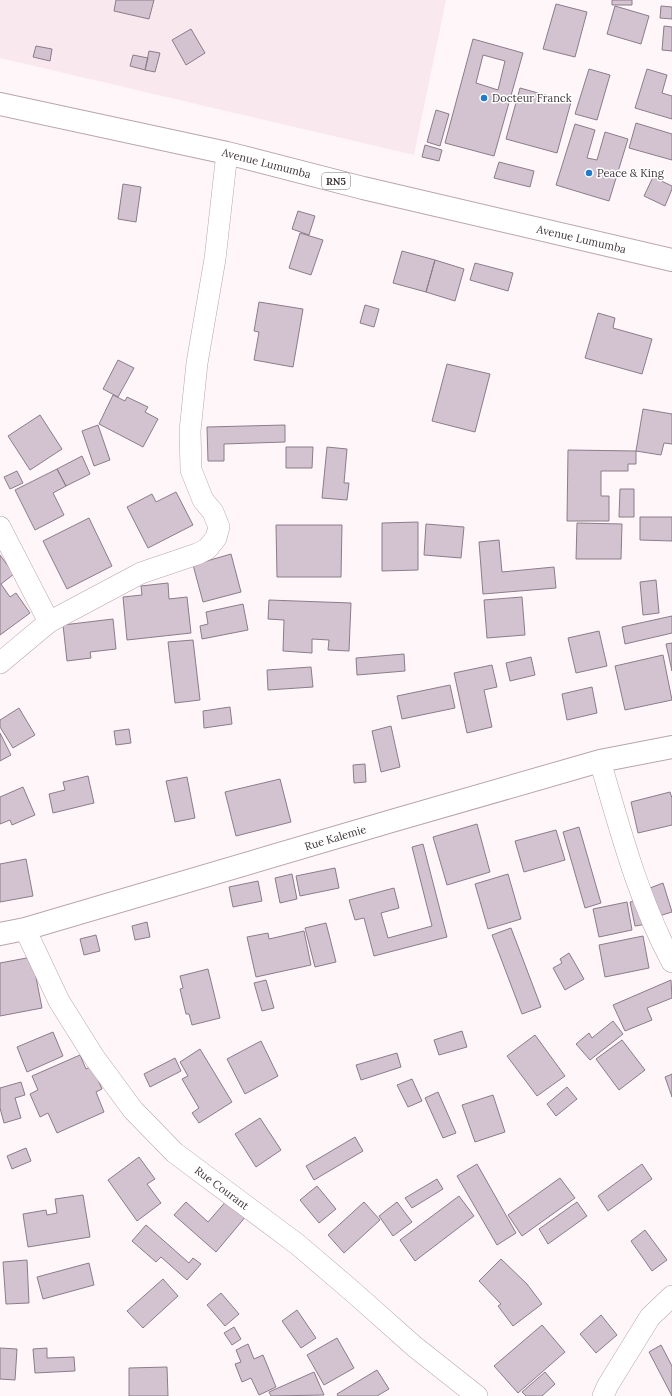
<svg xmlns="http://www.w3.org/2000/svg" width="672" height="1396" font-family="Lora,serif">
  <rect width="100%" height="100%" fill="#fff6f9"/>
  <path fill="#fae8ef" d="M0,0h446l-32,155 -414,-97z"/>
  <path fill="#d3c3d0" stroke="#8c7c89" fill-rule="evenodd" d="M116,0h38l-5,19 -35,-8z
    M612,0h20v5h-20z
    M556,4l31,8 -12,45 -32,-8z
    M615,6l34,10 -8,28 -34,-10z
    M661,6l11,1v12l-12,-1z
    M664,26l8,1v24l-10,-1z
    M191,29l14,24 -19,12 -14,-25z
    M473,39l50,14 -29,103 -49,-13zM483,55l22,6 -7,29 -22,-7z
    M36,46l16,3 -2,12 -17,-4z
    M149,51l11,2 -5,19 -10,-2z
    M133,55l15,3 -3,12 -15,-4z
    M589,69l21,6 -13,45 -22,-6z
    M647,69l20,6 -5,18 10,3v23l-37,-11z
    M520,88l51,14 -14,51 -51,-14z
    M436,110l13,4 -9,32 -13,-4z
    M636,123l36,11v26l-43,-12z
    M575,124l20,6 -8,28 10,2 8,-28 23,7 -19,62 -53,-16z
    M425,145l17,5 -3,11 -17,-4z
    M499,162l35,9 -4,16 -36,-9z
    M653,177l19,9v3l-7,17 -21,-10z
    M123,184l18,3 -5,35 -18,-3z
    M298,211l17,5 -6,19 -17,-6z
    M300,233l23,7 -12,35 -22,-7z
    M402,251l33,9 -9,32 -33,-9z
    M435,260l29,9 -9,32 -29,-9z
    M475,263l38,10 -5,18 -38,-11z
    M259,302l44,7 -10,58 -39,-7 5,-28 -5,-1z
    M365,305l14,4 -5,18 -14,-4z
    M598,313l17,5 -2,10 39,11 -10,35 -57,-16z
    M118,360l16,8 -16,29 -15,-8z
    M447,364l43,10 -15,58 -43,-11z
    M113,395l12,6 2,-4 21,10 -3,5 13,7 -15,28 -44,-23z
    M643,409l29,5v30l-8,-1 -3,12 -25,-4z
    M40,415l22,34 -32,21 -22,-34z
    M98,425l12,35 -16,6 -12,-35z
    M285,425v17l-61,2v17h-16l-1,-34z
    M286,447h27l-1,21h-26z
    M327,447l20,2 -3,34h5l-2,17 -25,-2z
    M568,450l68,1v13h-8v7h-27v25h8v25h-42z
    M82,456l8,18 -24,12 -9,-17z
    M57,469l9,17 -13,7 11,22 -29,15 -20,-40z
    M17,471l6,12 -13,6 -6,-12z
    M620,489h14v28h-15z
    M176,492l17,33 -45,23 -21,-41 25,-13 4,8z
    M640,517h32v24l-32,-1z
    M89,518l23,48 -45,23 -24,-48z
    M418,522v48l-36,1v-48z
    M577,523l45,1 -1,35h-45z
    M426,524l38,3 -3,31 -37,-3z
    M276,525h66l-1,52h-64z
    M499,540l3,32 52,-5 2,21 -73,6 -4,-52z
    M231,554l10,38 -38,10 -10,-37z
    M0,555l14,19 -13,10 9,13 6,-4 14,20 -30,22z
    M656,580l3,33 -16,2 -3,-33z
    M168,583l1,16 18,-2 4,36 -64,7 -4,-43 19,-2 -1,-9z
    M522,597l3,38 -38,3 -3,-38z
    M269,600l82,3 -2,48 -21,-1 1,-10 -17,-1v14l-29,-2 1,-31 -16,-1z
    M243,604l5,26 -46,9 -2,-13 8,-2 -2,-12z
    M672,616v17l-47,11 -3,-17z
    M113,619l3,30 -26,3 1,6 -24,3 -4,-36z
    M599,631l8,35 -31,7 -8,-35z
    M193,640l7,60 -25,3 -7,-61z
    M672,643v28l-6,-27z
    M404,654l1,17 -48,4 -1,-17z
    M663,655l9,45 -47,10 -10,-44z
    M531,657l4,18 -25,6 -4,-18z
    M492,665l5,22 -13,3 8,37 -25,6 -13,-60z
    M311,667l2,20 -45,3 -1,-20z
    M450,685l5,23 -53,11 -5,-23z
    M592,687l5,26 -30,7 -5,-26z
    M230,707l2,17 -28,4 -1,-17z
    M19,708l16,27 -22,13 -13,-21v-7z
    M391,726l9,41 -19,5 -9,-41z
    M129,729l2,14 -15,2 -2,-14z
    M0,733l11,22 -11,6z
    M365,764l1,18 -12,1 -1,-18z
    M88,776l6,27 -41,10 -4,-19 16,-4 -2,-8z
    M187,777l8,41 -20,4 -9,-41z
    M280,779l11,43 -55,14 -11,-44z
    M23,787l12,28 -23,10 -2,-5 -10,4v-27z
    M670,792l2,6v27l-34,8 -7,-31z
    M477,824l13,48 -43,13 -14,-48z
    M579,827l22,76 -16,5 -22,-76z
    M556,830l9,30 -41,12 -9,-31z
    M423,844l24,93 -73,19 -10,-38 -9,2 -6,-20 45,-12 5,20 -18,5 7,25 44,-12 -20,-79z
    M26,859l7,37 -33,6v-38z
    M335,868l4,20 -39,8 -4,-20z
    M292,874l5,25 -17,4 -5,-25z
    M508,874l13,45 -33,10 -13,-45z
    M258,881l4,20 -29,6 -4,-20z
    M663,883l9,29 -13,4 -9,-28z
    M642,900l5,24 -12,2 -5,-24z
    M627,902l5,28 -33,7 -6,-28z
    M147,922l3,15 -15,3 -3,-14z
    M326,923l10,39 -21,5 -10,-39z
    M511,928l30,79 -19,7 -30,-79z
    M304,931l7,34 -55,12 -9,-40 21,-4 1,6z
    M96,935l4,16 -16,4 -4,-16z
    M643,936l6,32 -44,9 -6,-32z
    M569,953l15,26 -19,11 -12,-22 9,-5 -2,-4z
    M32,957l10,51 -42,8v-53z
    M208,969l12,49 -28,7 -3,-11h-3l-6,-25 3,-1 -3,-12z
    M266,980l8,28 -12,3 -8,-28z
    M671,980l1,18 -25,10 5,12 -27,11 -12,-26z
    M613,1021l10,13 -33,26 -14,-16 13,-11 3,5z
    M462,1031l5,16 -28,8 -5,-15z
    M53,1032l10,24 -36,16 -10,-25z
    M535,1035l30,41 -28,20 -30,-40z
    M622,1040l23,30 -26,20 -23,-31z
    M261,1041l17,35 -33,18 -18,-35z
    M200,1049l32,53 -33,21 -7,-10 7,-5 -17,-29 6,-3 -8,-14z
    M397,1053l4,14 -40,13 -5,-15z
    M80,1055l6,14 6,-3 10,23 -6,3 8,20 -47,21 -9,-20 -8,4 -10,-23 8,-4 -6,-14z
    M175,1058l6,13 -31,16 -6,-13z
    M672,1074v23l-7,-20z
    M412,1079l10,22 -14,6 -11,-22z
    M21,1082l4,13 -10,3 6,20 -17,5 -4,-15v-20z
    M567,1087l10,12 -21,17 -9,-12z
    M438,1092l18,41 -13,5 -18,-40z
    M493,1095l12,37 -30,10 -13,-37z
    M260,1118l21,32 -25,17 -21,-33z
    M355,1137l8,14 -49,29 -8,-14z
    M26,1148l5,13 -19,8 -5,-13z
    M139,1157l16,22 -8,5 14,19 -24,18 -29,-41z
    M477,1164l39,69 -19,12 -40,-69z
    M642,1164l10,15 -44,32 -10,-15z
    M560,1178l15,20 -53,38 -14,-21z
    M437,1179l6,10 -31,19 -7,-10z
    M317,1186l19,23 -17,14 -19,-23z
    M83,1195l7,42 -62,10 -5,-33 23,-4 1,5 10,-2 -2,-14z
    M459,1196l15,20 -59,45 -15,-21z
    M228,1199l19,16 -31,37 -42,-37 12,-13 22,20z
    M364,1202l16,18 -36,33 -16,-18z
    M397,1202l15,20 -19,14 -14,-20z
    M577,1202l10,14 -39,28 -9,-15z
    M146,1225l43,38 4,-5 8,6 -14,16 -26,-23 -5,5 -24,-21z
    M645,1230l22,30 -15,11 -21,-30z
    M501,1259l26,25 15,20 -29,22 -15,-20 3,-2 -22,-23z
    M27,1260l2,43 -23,1 -3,-42z
    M89,1263l5,22 -51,14 -6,-22z
    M163,1279l15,17 -35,32 -16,-17z
    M221,1293l18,21 -14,12 -18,-21z
    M297,1310l19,28 -15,10 -19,-27z
    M601,1315l16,20 -21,18 -16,-19z
    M542,1325l23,27 -47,41 -24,-27z
    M234,1327l7,12 -9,6 -8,-12z
    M337,1338l17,30 -30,17 -17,-30z
    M248,1344l6,15 9,-4 13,32 -17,8 -8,-17 -9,4 -7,-18 6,-2 -5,-12z
    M661,1345l11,21v30l-23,-44z
    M0,1348l17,1 -2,31 -15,-1z
    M47,1348v10l27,-1 1,14 -40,2 -2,-24z
    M167,1367l1,29h-39v-28z
    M377,1370l12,19 -12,7h-39l-1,-2z
    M314,1372l10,23 -53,1 -2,-4z
    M545,1372l10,12 -13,12h-16l-4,-4z"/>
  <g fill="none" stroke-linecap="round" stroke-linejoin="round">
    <defs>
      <g id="street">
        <path d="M0,527l49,95"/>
        <path d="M0,663l49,-41 92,-49 56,-19 10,-5 9,-11 3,-11 -6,-15 -10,-12 -12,-30 -1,-39 7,-68 18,-104 12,-106"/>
        <path d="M600,761c20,68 38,138 72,201"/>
        <path id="s1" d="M25,929l34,72 35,56 39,53 42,43 122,91 55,47 63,56 62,49"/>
        <path d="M603,1396l5,-11 42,-68 22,-21"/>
      </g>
      <g id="secondary">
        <path id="s2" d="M0,934l25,-5 370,-109 205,-59 72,-14"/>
      </g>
      <g id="highway">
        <path id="s3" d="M0,104l227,49 136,35 309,72"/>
      </g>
    </defs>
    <use href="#street" stroke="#b9a5ad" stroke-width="22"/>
    <use href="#secondary" stroke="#b9a5ad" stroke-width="24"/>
    <use href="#highway" stroke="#b9a5ad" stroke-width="24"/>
    <use href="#street" stroke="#fff" stroke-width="21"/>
    <use href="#secondary" stroke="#fff" stroke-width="22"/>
    <use href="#highway" stroke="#fff" stroke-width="22"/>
  </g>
  <g fill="#217bc9" stroke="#fff" stroke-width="1.5">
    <circle cx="484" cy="98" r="4"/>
    <circle cx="589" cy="173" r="4"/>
  </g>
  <g text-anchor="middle" stroke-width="3" stroke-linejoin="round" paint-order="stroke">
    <rect fill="#fff" stroke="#797375" stroke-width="1" x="322" y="173" width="28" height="16" rx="3"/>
    <g font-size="10" font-weight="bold" fill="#40373a">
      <text x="336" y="185">RN5</text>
    </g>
    <g font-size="11" fill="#40373a" stroke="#fff" text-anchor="start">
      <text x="492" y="102">Docteur Franck</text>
      <text x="597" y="177">Peace &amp; King</text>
    </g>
    <g font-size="11" fill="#40373a" stroke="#fff">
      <text dy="4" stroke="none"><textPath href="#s3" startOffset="273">Avenue Lumumba</textPath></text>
      <text dy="4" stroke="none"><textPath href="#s3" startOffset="597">Avenue Lumumba</textPath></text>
      <text dy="4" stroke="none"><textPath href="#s2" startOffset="349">Rue Kalemie</textPath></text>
      <text dy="4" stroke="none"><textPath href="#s1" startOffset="330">Rue Courant</textPath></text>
    </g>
  </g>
</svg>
